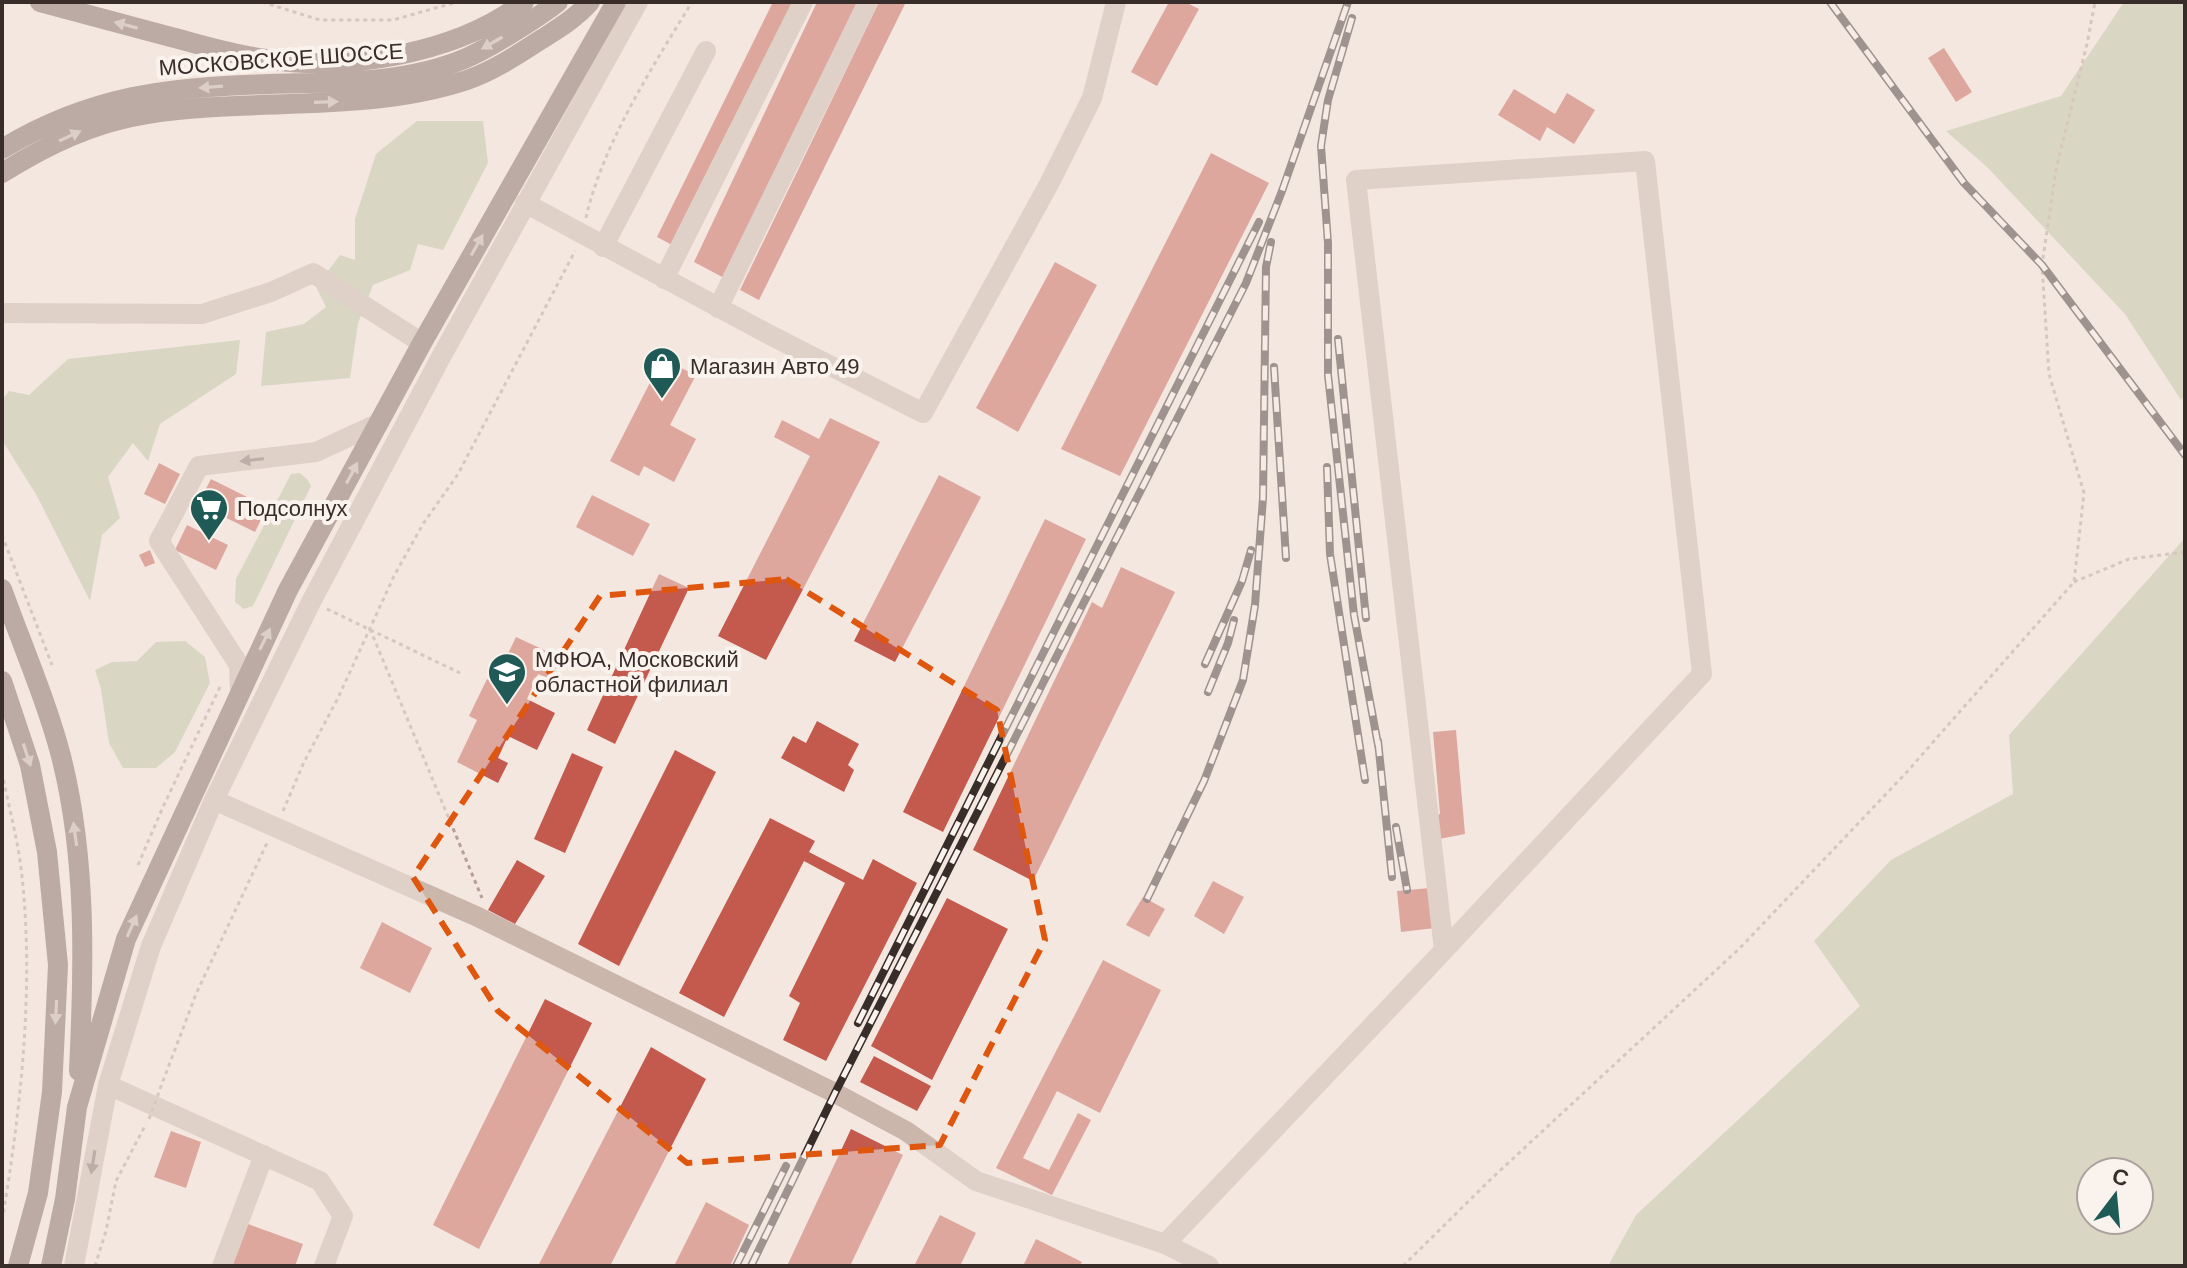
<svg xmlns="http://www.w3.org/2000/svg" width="2187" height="1268" font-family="Helvetica,sans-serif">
  <rect width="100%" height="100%" fill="#f3e7e0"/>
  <path fill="#bbc29f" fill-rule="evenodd" d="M2124,2h61v394l-4,4 -56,-86 -137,-146 -42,-37 115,-35z
    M417,121h66l5,42 -45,87 -25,-6 -8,26 -37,15 -15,38 -8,55 -89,8 5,-54 38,-8 22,-17 -10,-20 24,-32 15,5v-41l21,-65z
    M240,340l-4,34 -76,50 -12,37 -15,-18 -25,34 12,41 -18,17 -12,66 -53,-105 -35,-56v-40l7,-9 20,4 39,-36z
    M300,473l7,6 4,7 -58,120 -9,3 -9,-7 1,-23 55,-105z
    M2185,538v728h-577l28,-51 224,-209 -46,-65 77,-81 122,-66 -4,-59zM2139,1172v48h-48v-48z
    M185,641l20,16 5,26 -35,69 -19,16h-33l-14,-25 -8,-54 -6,-19 17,-8 25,-1 19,-19z"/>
  <path fill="#c4594d" d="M773,2h21l-122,243 -15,-8z
    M817,2h40l-131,277 -32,-17z
    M879,2h27l-147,298 -19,-10z
    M1169,2h16l14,7 -42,77 -26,-14z
    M1944,48l28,44 -16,10 -28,-44z
    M1514,89l41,25 12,-21 28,17 -21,34 -27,-17 -7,14 -42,-26z
    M1211,153l58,30 -149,293 -59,-27z
    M1055,262l42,23 -79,147 -42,-24z
    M662,359l34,16 -26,50 26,14 -22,43 -30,-16 -5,10 -29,-15z
    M830,418l50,24 -114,218 -48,-24 92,-180 -36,-19 8,-17 37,19z
    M159,463l21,11 -15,30 -21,-10z
    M939,475l42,22 -86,165 -41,-21z
    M211,479l56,28 -12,25 -57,-28z
    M592,495l58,29 -17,32 -57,-29z
    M1045,519l41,20 -143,293 -40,-20z
    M187,525l41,20 -12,25 -41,-20z
    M150,550l5,13 -10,4 -6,-12z
    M1121,567l54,25 -142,289 -60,-31 119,-248 10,6z
    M659,574l30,14 -74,156 -28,-14z
    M516,637l41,19 -10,22 -9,-4 -11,25 28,14 -18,37 -29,-14 -10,22 10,5 -10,20 -41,-21 20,-42 -8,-4 18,-37 7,4z
    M817,721l42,23 -11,21 6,5 -10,22 -63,-34 12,-22 13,7z
    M1456,730l9,104 -26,5 -3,-24 4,-1 -7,-82z
    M675,750l41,22 -97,194 -41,-22z
    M572,753l31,14 -38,86 -31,-14z
    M770,818l45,23 -6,11 54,28 10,-21 44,24 -91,178 -43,-21 17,-37 -11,-7 56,-113 -41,-22 -80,156 -45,-24z
    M517,860l28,16 -30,48 -27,-14z
    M1213,881l31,16 -20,37 -30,-18z
    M1430,888l5,40 -34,4 -4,-41z
    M1143,897l22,12 -16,28 -23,-12z
    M947,898l61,31 -76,151 -61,-34z
    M382,922l50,26 -22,45 -50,-25z
    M1103,960l58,30 -61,123 -43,-22 -34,67 26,12 29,-57 13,7 -39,75 -56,-27z
    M545,999l47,24 -113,226 -46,-24z
    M651,1047l55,32 -96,187h-72z
    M874,1056l57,30 -14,25 -57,-29z
    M851,1129l52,26 -53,111h-63z
    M171,1131l30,11 -15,46 -32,-11z
    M706,1202l43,23 -19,41h-56z
    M940,1215l36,18 -16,33h-46z
    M248,1224l55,20 -8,22h-63z
    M1036,1239l46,23 -3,4h-56z"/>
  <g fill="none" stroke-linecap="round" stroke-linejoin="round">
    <path stroke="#b79f96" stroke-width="3" stroke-dasharray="4 4" stroke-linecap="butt" d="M262,2l58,18h73l64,-18
      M586,218c16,-73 67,-152 106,-216
      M2,535l50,130
      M2074,582l55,-23 56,-7
      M327,609l133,64
      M370,629l112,269
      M2,772c6,32 15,64 19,96 14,114 0,241 -19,353
      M283,811l21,-49 34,-64 56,-122 29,-52 35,-50 117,-223
      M138,865l25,-58 57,-120
      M160,1089l36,-95 71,-151
      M95,1266l11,-35 10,-50 30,-57
      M1403,1266l89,-88 248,-230 165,-174 169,-192 10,-89 -35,-119 -7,-109 14,-96 31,-125 8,-42"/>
    <path stroke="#cbb6ab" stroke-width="20" d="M525,203l245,132 153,78 126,-229 43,-86 24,-96
      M603,247l103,-196
      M664,279l139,-277
      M718,308l150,-306
      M2,313l200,1 69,-22 42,-19 109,70
      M240,691l-1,-26 -80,-124 40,-75 117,-14 63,-29
      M214,800l264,117 357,176 71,38 70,50 189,63 267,-281 270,-289 -57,-513 -289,19 88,770
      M108,1085l212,96 23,35 -19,50
      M1165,1244l44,22
      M74,1266l34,-181 43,-139 63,-146 97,-198 130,-245 197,-355
      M222,1266l42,-111"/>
    <path stroke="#7b625c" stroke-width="20" d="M40,2c44,12 87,23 131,35 31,8 63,18 95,22 82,13 192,-6 258,-57
      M2,149c87,-53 169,-63 269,-65 64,-2 133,0 193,-25 24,-10 72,-40 94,-57
      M2,173c45,-28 92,-51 145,-59 106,-17 217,0 320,-34 26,-9 52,-26 75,-41 17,-11 34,-21 48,-37
      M2,589c19,53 45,113 59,167 26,102 23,211 18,315
      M2,681l28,84 17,87 11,113 -6,127 -14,101 -20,73
      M51,1266l14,-67 12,-92 49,-168 162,-349 134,-247 194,-341"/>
    <defs>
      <path id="rail" d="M1830,2l134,181 78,82 143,190
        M1352,18l-24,82 -7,46 7,97v132l26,240 25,135
        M1338,339l28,279
        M1274,367l12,191
        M1327,467l3,87 35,226
        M1205,664l37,-83 9,-31
        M1208,692l20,-49 6,-23
        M1378,741l14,136
        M1396,827l11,63
        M1147,899l57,-118 39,-101 12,-75 8,-107 3,-231 5,-25
        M858,1023l401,-801
        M736,1266l50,-100
        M751,1266l84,-173 411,-810 36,-92 66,-189"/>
    </defs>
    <use href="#rail" stroke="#392d2a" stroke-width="8"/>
    <use href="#rail" stroke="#faf2ec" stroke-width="5" stroke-dasharray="15" stroke-linecap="butt"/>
    <path stroke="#b79f96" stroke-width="3" stroke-dasharray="4 4" stroke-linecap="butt" d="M149,1119l10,-27"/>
  </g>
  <defs><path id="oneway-solid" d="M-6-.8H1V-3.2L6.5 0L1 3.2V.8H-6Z" transform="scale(2)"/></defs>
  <g fill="#c1b1ab">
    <use href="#oneway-solid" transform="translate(126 25) rotate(-165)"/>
    <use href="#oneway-solid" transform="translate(492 43) rotate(150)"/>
    <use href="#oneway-solid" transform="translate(211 87) rotate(176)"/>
    <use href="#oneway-solid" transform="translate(326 102) rotate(-2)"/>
    <use href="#oneway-solid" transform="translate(70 136) rotate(-25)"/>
    <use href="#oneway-solid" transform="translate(477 245) rotate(-61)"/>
    <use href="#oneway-solid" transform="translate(352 473) rotate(-62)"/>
    <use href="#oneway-solid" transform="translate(265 639) rotate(-64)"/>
    <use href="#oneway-solid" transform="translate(27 755) rotate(72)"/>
    <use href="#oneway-solid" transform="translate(75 834) rotate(-98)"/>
    <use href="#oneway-solid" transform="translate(132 926) rotate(-66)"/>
    <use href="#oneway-solid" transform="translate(56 1012) rotate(93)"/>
  </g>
  <g fill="#7b6b64">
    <use href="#oneway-solid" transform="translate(252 460) rotate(173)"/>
    <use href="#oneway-solid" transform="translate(93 1162) rotate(99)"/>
  </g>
  <path d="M0 0H2187V1268H0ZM786,579l211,131 48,230 -105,205 -253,18 -189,-152 -85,-134 187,-281z" fill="#f3e7e0" fill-opacity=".55" fill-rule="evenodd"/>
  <path fill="none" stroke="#df570e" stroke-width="6" stroke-dasharray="16 10" stroke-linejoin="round" d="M786,579l211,131 48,230 -105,205 -253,18 -189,-152 -85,-134 187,-281z"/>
  <defs>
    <symbol id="shop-pin" viewBox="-11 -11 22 30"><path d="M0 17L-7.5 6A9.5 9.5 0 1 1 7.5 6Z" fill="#205a56" stroke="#faf2ec"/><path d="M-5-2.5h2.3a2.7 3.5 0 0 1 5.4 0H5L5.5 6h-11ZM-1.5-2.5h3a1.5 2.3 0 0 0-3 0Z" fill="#fff"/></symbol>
    <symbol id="supermarket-pin" viewBox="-11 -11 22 30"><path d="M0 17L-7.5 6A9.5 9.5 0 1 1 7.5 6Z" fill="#205a56" stroke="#faf2ec"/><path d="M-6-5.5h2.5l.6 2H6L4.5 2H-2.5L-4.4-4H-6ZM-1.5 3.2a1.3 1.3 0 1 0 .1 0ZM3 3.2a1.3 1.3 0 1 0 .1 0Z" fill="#fff"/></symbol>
    <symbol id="university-pin" viewBox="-11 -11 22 30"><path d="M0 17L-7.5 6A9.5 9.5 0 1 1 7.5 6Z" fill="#205a56" stroke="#faf2ec"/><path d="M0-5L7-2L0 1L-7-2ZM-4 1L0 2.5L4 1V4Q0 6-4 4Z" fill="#fff"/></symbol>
  </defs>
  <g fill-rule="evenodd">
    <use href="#shop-pin" x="640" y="344" width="44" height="60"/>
    <use href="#supermarket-pin" x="187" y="486" width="44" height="60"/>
    <use href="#university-pin" x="485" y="650" width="44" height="60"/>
  </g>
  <g text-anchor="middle" stroke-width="8" stroke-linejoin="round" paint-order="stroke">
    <g font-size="22" fill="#392d2a" stroke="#faf2ec">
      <text transform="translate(281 59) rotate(-4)" y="8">МОСКОВСКОЕ ШОССЕ</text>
    </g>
    <g font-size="22" fill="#392d2a" stroke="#faf2ec" text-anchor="start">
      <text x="690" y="374">Магазин Авто 49</text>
      <text x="237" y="516">Подсолнух</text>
      <text x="535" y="667">МФЮА, Московский<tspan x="535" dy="25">областной филиал</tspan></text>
    </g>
  </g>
  <rect width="2187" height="1268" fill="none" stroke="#392d2a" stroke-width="8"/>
  <g transform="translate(2115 1196) rotate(16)"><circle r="38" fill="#faf2ec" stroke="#ada39e" stroke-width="2"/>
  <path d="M0-6L14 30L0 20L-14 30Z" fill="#205a56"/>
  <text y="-12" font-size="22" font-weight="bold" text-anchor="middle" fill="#392d2a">С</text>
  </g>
</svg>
